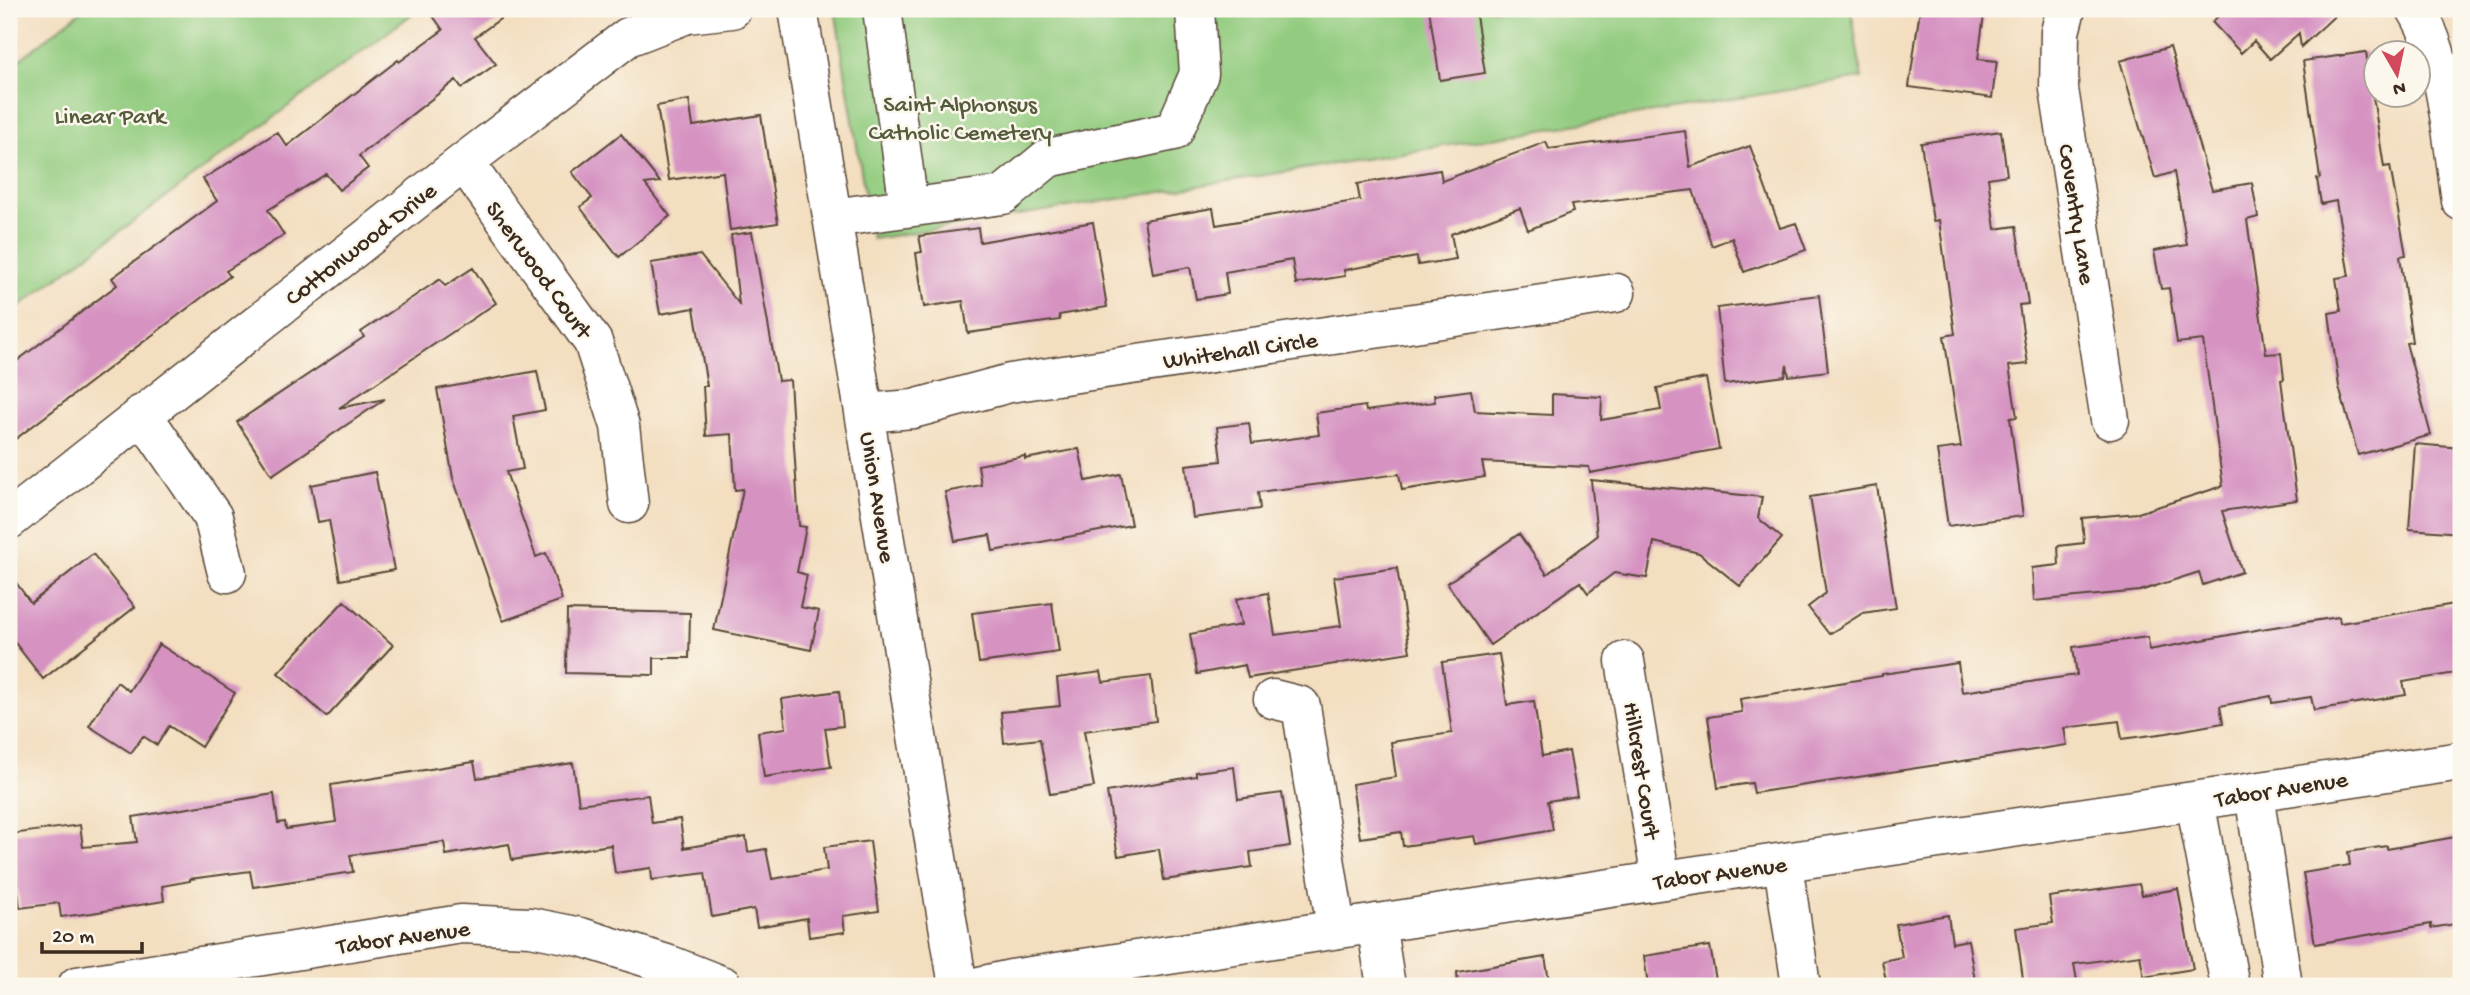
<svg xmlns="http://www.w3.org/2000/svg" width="2470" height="995" font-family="'Gochi Hand',sans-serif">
  <rect width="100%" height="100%" fill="#fbf7ec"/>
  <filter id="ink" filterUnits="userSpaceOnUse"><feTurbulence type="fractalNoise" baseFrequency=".0143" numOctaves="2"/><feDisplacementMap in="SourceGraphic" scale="14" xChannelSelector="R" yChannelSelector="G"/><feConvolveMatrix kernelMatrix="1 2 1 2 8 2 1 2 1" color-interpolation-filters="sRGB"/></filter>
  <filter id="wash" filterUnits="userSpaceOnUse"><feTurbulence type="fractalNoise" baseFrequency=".00686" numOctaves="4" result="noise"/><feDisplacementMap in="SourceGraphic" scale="28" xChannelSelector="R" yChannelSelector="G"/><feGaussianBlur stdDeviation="1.57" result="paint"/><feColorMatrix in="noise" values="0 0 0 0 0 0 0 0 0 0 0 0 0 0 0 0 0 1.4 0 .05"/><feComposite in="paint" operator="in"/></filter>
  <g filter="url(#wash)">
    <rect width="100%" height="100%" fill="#f3dec0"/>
    <path fill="#93cc80" stroke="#677b4f" stroke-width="2" d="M84,9h335l-410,305v-246z
      M835,9h1016l11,69 -990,161z"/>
    <g id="blocks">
      <path fill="#d693c2" d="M428,9h86l-39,28 21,27 -34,24 -6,-8 -97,76 9,12 -29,22 -13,-16 -58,36 16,25 -58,36 4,5 -221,168v-77l108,-82 -5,-7 105,-77 -14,-22 74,-47 10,14 111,-86 1,2 44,-32z
        M1429,9h46l10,64 -45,7z
        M1920,9l64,6 -6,44 19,2 -5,37 -83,-11z
        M2226,9h116l-41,38 -2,-14 -29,26 -16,-18 -13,12 -29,-31z
        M2170,47l42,143 40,-7 6,34 -11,3 4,28 15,106 15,-1 3,26 -3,1 16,120 -75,11 20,61 -39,13 -4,-13 -59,19 -106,10 -2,-33 27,-3 -1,-19 26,-3 -2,-25 56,-5 85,-27 -20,-146 -26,3 -8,-55 -8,1 -7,-38 33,-6 -13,-73 -19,6 -35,-117z
        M2366,52l18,115 6,-1 16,89 -6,1 12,86 -6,1 25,92 -73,20 -19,-68 -10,-74 12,-2 -5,-33 13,-2 -13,-75 -15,3 -4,-25 3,-1 -17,-117z
        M689,100l4,26 68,-11 17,108 -48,7 -7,-58 -54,8 -12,-74z
        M1685,131l5,36 60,-21 30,82 16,-5 10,27 -62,22 -12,-34 -20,8 -19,-56 -122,15 2,7 -45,18 -8,-22 -69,26 5,25 -38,6 -1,-8 -73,13 1,6 -49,8 -4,-24 -67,12 3,22 -32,5 -6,-32 -37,7 -9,-54 69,-12 3,17 144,-25 -3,-16 83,-14 2,11 104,-39 3,7z
        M2001,131l6,44 -19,3 7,51 21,-3 12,78 -9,1 9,59 -19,2 8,51 -7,1 13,98 -75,10 -11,-76 24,-3 -17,-111 11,-2 -16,-114 -6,1 -12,-78z
        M621,134l39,48 -15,2 25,32 -51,41 -39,-50 12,-9 -20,-26z
        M1093,222l14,85 -48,8 1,5 -92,13 -5,-32 -39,6 -8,-54 6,-1 -3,-16 59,-8 2,14z
        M752,232l26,149 12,-1 9,146 7,1 -9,45 10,3 -7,32 19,4 -8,39 -97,-20 29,-141 -8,1 -3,-56 -26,2 -3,-50h4l-13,-78 -34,6 -9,-51 49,-8 39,49 -8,-69z
        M473,268l23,35 -157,105 46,-9 -113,76 -35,-53 127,-85 -3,-5 79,-53 5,7z
        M1819,295l9,76 -39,5 -2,-11 -2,11 -60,8 -8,-76z
        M537,371l8,39 -32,6 10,53 -17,3 30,85 10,-4 16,47 -59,21 -50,-143 -16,-89z
        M1706,378l13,71 -129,24 -1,-6 -107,-5 3,15 -83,13 -3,-16 -141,18 2,17 -67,9 -7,-53 35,-4 -4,-34 32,-4 3,21 67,-9 -3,-22 49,-7 1,5 69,-9 -1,-7 37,-5 4,21 77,4v-21l50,3 -1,23 60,-10 -4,-22z
        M2415,444l46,4v85l-52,-4z
        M1079,449l7,32 35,-7 10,51 -138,26 -3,-16 -35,6 -10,-49 36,-7 -3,-20 47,-9v3z
        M375,472l19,98 -54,10 -11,-60 -11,2 -7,-37z
        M1591,480l171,17 -4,21 24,20 -42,48 -41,-33 -45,-11 -7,36 -33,-5 -26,20 -8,-11 -90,63 -43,-62 72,-49 28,40 50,-38z
        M1877,486l19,122 -33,5 -34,21 -21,-27 18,-14 -16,-96z
        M93,554l42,53 -92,72 -34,-44v-62l22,30z
        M1397,568l13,84 -162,26 -3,-13 -48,9 -7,-40 51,-9 -5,-26 32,-6 7,42 66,-9 -7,-49z
        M344,601l49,44 -66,72 -49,-44z
        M1052,603l7,49 -80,11 -7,-50z
        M2461,603v69l-58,10 3,13 -92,15 -3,-13 -39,6 -1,-7 -51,10 3,17 -56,10 -45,6 -3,-18 -55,7 3,17 -313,48 -2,-10 -34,5 -10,-71 34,-5 -2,-13 142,-23v-2l76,-11 4,29 115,-17 -4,-28 75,-10 1,13 112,-21 78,-12 1,6z
        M567,610l123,3 -1,45h-35v17l-88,-2z
        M159,644l76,49 -34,54 -32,-21 -12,19 -14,-9 -12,17 -42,-27 28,-44 12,9z
        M1499,654l8,51 27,-4 8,55 27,-5 8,45 -29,5 5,29 -77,14 -2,-8 -71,10 -2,-14 -41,6 -8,-54 44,-7 -5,-35 61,-9 -10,-71z
        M1101,672l2,10 48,-6 5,45 -72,10 10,56 -44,7 -10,-55 -36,4 -3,-31 59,-6 -3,-28z
        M839,691l4,35 -18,2 6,39 -67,10 -6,-45 28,-4 -4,-29z
        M474,762l3,16 96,-15 6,41 69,-9 4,28 28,-4 4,29 62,-11 2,15 18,-3 6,30 55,-9 -3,-23 46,-6 9,70 -36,5 2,16 -36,5 -2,-19 -50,9 -3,-18 -42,8 -7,-44 -53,7 -1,-12 -36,5 -4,-28 -99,15 -3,-16 -63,11 -2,-13 -94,13 3,17 -100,15 -3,-16 -60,8v2l-28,5 2,15 -72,12 -31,4 -2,-14 -39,5 -9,-74 69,-9 3,22 54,-5 -4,-25 141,-23 4,29 7,-1 1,7 50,-7 -5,-37z
        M1234,767l4,32 44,-6 8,53 -40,6 2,15 -88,13 -5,-31 -41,7 -11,-64 89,-16v-4z
        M2461,836v87l-30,5v-4l-116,20 -12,-71 47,-8 -2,-13 39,-6v3z
        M2139,884l3,11 36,-6 15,80 -49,8 -4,-22 -66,9 4,22h-54l-8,-58 37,-5 -4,-26z
        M1948,915l4,28 16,-3 8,46h-89l-5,-25 20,-4 -6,-33z
        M1710,946l7,40h-69l-4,-30z
        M1545,957l5,29h-92l-1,-14z"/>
    </g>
  </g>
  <g filter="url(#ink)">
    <use href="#blocks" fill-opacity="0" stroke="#574536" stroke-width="2"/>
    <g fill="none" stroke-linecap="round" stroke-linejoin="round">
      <defs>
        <path id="minor" d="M798,9l160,977
          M882,9l27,198
          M2066,9l-6,23 -1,57 51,331
          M2416,9c31,50 36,133 45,192
          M464,162l129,180 27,84 9,78
          M832,218l171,-23 45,-37 126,-27 25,-57 -4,-65
          M865,413l48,-4 97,-26 606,-90
          M142,414l71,103 14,56
          M9,520l455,-358 164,-125 59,-23 45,-5
          M1625,661l36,219
          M1273,699l28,7 35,222
          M2254,793l29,193
          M2195,801l35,185
          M1783,864l18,122
          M1376,923l10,63
          M77,986l384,-62 70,3 50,10 89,28 53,21
          M979,986l32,-7c483,-75 967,-145 1450,-218"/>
      </defs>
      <use href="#minor" stroke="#574536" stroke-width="41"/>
      <use href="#minor" stroke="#fff" stroke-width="38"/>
    </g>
  </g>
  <g text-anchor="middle" stroke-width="5" stroke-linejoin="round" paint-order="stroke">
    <g font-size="24" fill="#555b3b" stroke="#fbf7ec">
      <text x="960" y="111">Saint Alphonsus<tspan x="960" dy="28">Catholic Cemetery</tspan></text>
      <text x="110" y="123">Linear Park</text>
    </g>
    <g font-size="24" fill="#3b2a1e" stroke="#fbf7ec">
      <text transform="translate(2078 214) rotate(81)" y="8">Coventry Lane</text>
      <text transform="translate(360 243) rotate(-38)" y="8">Cottonwood Drive</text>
      <text transform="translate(540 269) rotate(54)" y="8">Sherwood Court</text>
      <text transform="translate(1240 349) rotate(-8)" y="8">Whitehall Circle</text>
      <text transform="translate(879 497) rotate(81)" y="8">Union Avenue</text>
      <text transform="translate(1643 770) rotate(81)" y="8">Hillcrest Court</text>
      <text transform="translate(2281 788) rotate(-9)" y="8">Tabor Avenue</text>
      <text transform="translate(1720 872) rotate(-8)" y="8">Tabor Avenue</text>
      <text transform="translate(403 936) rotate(-8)" y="8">Tabor Avenue</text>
    </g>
  </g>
  <rect width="2470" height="995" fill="none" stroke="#fbf7ec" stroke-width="35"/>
  <g transform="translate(2397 74) rotate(171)"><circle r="33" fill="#fbf7ec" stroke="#aea59a" stroke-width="2"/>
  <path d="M0-5L12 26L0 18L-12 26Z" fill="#d1495b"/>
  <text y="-10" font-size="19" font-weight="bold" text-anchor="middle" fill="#3b2a1e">N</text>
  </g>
  <path d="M42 942v10h100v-10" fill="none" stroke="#3b2a1e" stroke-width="3.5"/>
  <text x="52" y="942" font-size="21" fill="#3b2a1e" stroke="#fbf7ec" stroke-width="5" paint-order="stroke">20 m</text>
</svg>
